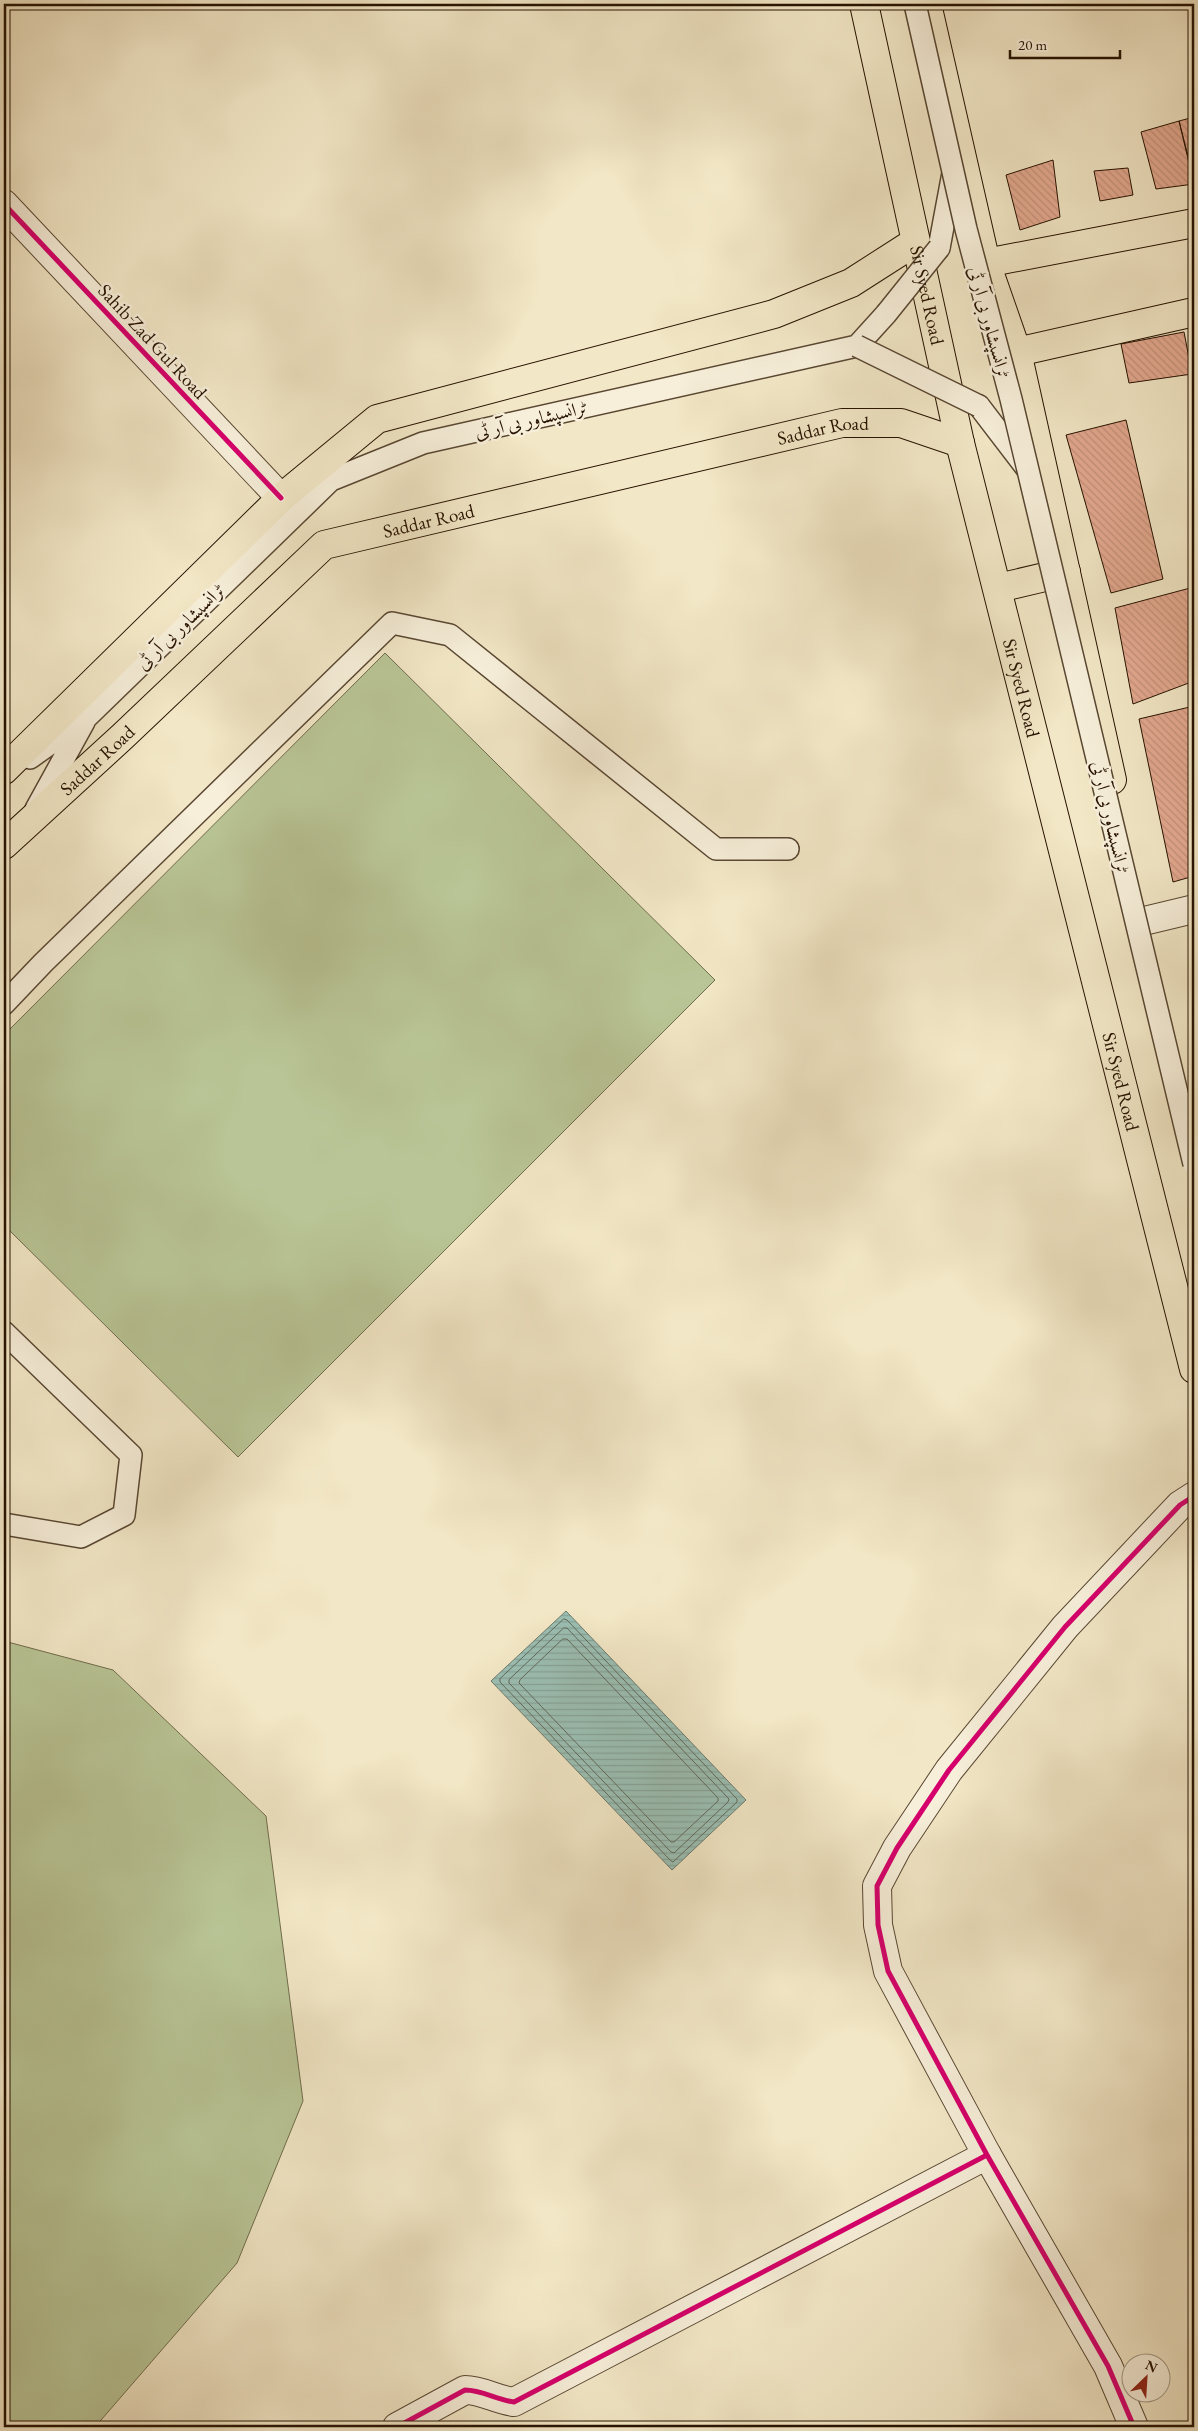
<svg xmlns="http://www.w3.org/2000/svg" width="1198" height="2431" font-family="'EB Garamond',Amiri,serif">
  <defs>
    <pattern id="water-rules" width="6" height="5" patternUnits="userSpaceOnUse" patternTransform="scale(1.25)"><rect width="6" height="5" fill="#9bc0b5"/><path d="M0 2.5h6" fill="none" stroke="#85a49a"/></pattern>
    <pattern id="building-back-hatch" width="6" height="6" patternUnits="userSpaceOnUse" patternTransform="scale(1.25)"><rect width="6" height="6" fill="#e3a990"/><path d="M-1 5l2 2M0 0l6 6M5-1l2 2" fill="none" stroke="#c3907a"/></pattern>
  </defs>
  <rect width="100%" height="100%" fill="#f2e7c6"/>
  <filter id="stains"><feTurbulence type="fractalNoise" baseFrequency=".004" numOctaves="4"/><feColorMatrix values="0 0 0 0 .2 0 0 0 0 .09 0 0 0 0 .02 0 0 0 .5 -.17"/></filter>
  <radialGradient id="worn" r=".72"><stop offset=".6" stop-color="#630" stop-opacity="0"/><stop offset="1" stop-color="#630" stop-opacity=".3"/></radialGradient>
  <path fill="#b9c596" stroke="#706c4c" d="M385,653l330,327 -477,477 -234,-232v-190z
    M4,1641l109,29 153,146 37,285 -66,162 -142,164h-91z"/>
  <path fill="url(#water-rules)" stroke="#6c7a6d" d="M566,1611l180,189 -74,70 -181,-189z"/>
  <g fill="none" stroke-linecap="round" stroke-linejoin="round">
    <path stroke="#60695b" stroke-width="1" d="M564,1619l3,1 170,179v3l-64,60 -2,-1 -171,-179v-3z
      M564,1628h3l162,171 -1,3 -54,51 -3,-1 -162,-169v-3z
      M563,1639h4l151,159v3l-44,41h-3l-152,-159 1,-3z"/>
  </g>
  <path fill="url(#building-back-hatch)" stroke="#261201" d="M1194,117v62l-15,-58z
    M1179,121l15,63 -38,5 -15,-57z
    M1053,160l7,57 -40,13 -14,-55z
    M1128,168l5,27 -33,6 -6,-30z
    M1184,332l8,42 -63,9 -8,-39z
    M1126,420l37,159 -52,14 -45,-158z
    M1194,587v94l-61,23 -18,-96z
    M1194,706v170l-21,6 -34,-163z"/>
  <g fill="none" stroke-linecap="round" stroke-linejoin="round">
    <defs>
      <path id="service" d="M939,248l14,-75
        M979,406l49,64
        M30,758l56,-40 245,-238 92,-37 434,-97 29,-32
        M36,809l48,-87
        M4,1004l39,-41 349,-340 58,12 266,214h72
        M4,1332l127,123 -7,60 -43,22 -77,-13"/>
      <path id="minor" d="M1144,921l50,-12
        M397,2427l68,-37c17,0 32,10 49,12l473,-247"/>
      <path id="tertiary" d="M4,204l277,294
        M1134,2427l-26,-61 -121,-211 -99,-184 -10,-46 -1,-39 20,-38 52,-78 116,-143 115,-122 14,-9"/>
      <g id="primary">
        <path id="s1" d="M864,4l96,439 234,926"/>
        <path d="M927,4l59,259 31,89 95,428"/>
        <path d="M986,263l208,-40"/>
        <path d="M1017,352l177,-40"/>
        <path d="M998,588l68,-16"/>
        <path d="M4,770l277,-272 96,-79 397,-105 77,-31 64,-41"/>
        <path id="s2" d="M4,845l119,-109 201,-191 518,-122h59l59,20"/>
      </g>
    </defs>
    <use href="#service" stroke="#594732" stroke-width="24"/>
    <use href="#minor" stroke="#594732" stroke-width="30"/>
    <use href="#tertiary" stroke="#594732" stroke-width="30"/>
    <use href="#primary" stroke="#261201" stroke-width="30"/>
    <use href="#service" stroke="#f7efda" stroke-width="21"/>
    <use href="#minor" stroke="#f7efda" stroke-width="28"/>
    <use href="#tertiary" stroke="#f7efda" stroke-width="28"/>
    <use href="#primary" stroke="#f2e7c6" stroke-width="28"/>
    <defs>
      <path id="service-bridge" d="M915,4l51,225 45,170 183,765
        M886,314l53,-66
        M857,346l122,60"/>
    </defs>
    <use href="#service-bridge" stroke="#594732" stroke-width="24" stroke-linecap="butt"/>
    <use href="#service-bridge" stroke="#f7efda" stroke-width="21"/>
    <defs>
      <path id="cycleway" d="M4,204l277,294
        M397,2427l68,-37c17,0 32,10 49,12l473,-247
        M1134,2427l-26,-61 -121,-211 -99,-184 -10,-46 -1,-39 20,-38 52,-78 116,-143 115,-122 14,-9"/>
    </defs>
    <use href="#cycleway" stroke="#f7efda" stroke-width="8"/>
    <use href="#cycleway" stroke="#d6006c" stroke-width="5"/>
  </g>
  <g text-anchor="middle" stroke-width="5" stroke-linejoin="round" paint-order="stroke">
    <g font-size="19" fill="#261201" stroke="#f7efda">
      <text dy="7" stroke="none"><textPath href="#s1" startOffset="298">Sir Syed Road</textPath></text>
      <text transform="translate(990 322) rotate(75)" y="7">ٹرانسپشاور بی آر ٹی</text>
      <text transform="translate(153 341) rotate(47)" y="7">Sahib Zad Gul Road</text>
      <text transform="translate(531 419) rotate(-13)" y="7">ٹرانسپشاور بی آر ٹی</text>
      <text dy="7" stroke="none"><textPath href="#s2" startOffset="951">Saddar Road</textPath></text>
      <text dy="7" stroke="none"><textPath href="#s2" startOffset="546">Saddar Road</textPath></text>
      <text transform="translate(180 626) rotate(-44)" y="7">ٹرانسپشاور بی آر ٹی</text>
      <text dy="7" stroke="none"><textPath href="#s1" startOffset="702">Sir Syed Road</textPath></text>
      <text dy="7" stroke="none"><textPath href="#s2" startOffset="126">Saddar Road</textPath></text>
      <text transform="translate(1111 817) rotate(77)" y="7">ٹرانسپشاور بی آر ٹی</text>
      <text dy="7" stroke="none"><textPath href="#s1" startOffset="1108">Sir Syed Road</textPath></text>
    </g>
  </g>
  <rect width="1198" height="2431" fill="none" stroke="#f2e7c6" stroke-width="20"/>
  <rect x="5" y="5" width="1188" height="2421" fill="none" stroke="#261201" stroke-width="2.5"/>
  <rect x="10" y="10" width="1178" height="2411" fill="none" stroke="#261201"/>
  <g transform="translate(1146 2378) rotate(25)"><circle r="24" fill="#f7efda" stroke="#a39783"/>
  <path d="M0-4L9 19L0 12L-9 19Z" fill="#8f2418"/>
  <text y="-8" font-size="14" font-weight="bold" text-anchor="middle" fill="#261201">N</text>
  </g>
  <path d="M1010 50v8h110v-8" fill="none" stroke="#261201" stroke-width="2.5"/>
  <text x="1018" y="50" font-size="15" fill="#261201" stroke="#f7efda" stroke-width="4" paint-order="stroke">20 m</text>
  <rect width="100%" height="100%" filter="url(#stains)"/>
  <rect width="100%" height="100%" fill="url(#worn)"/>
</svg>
